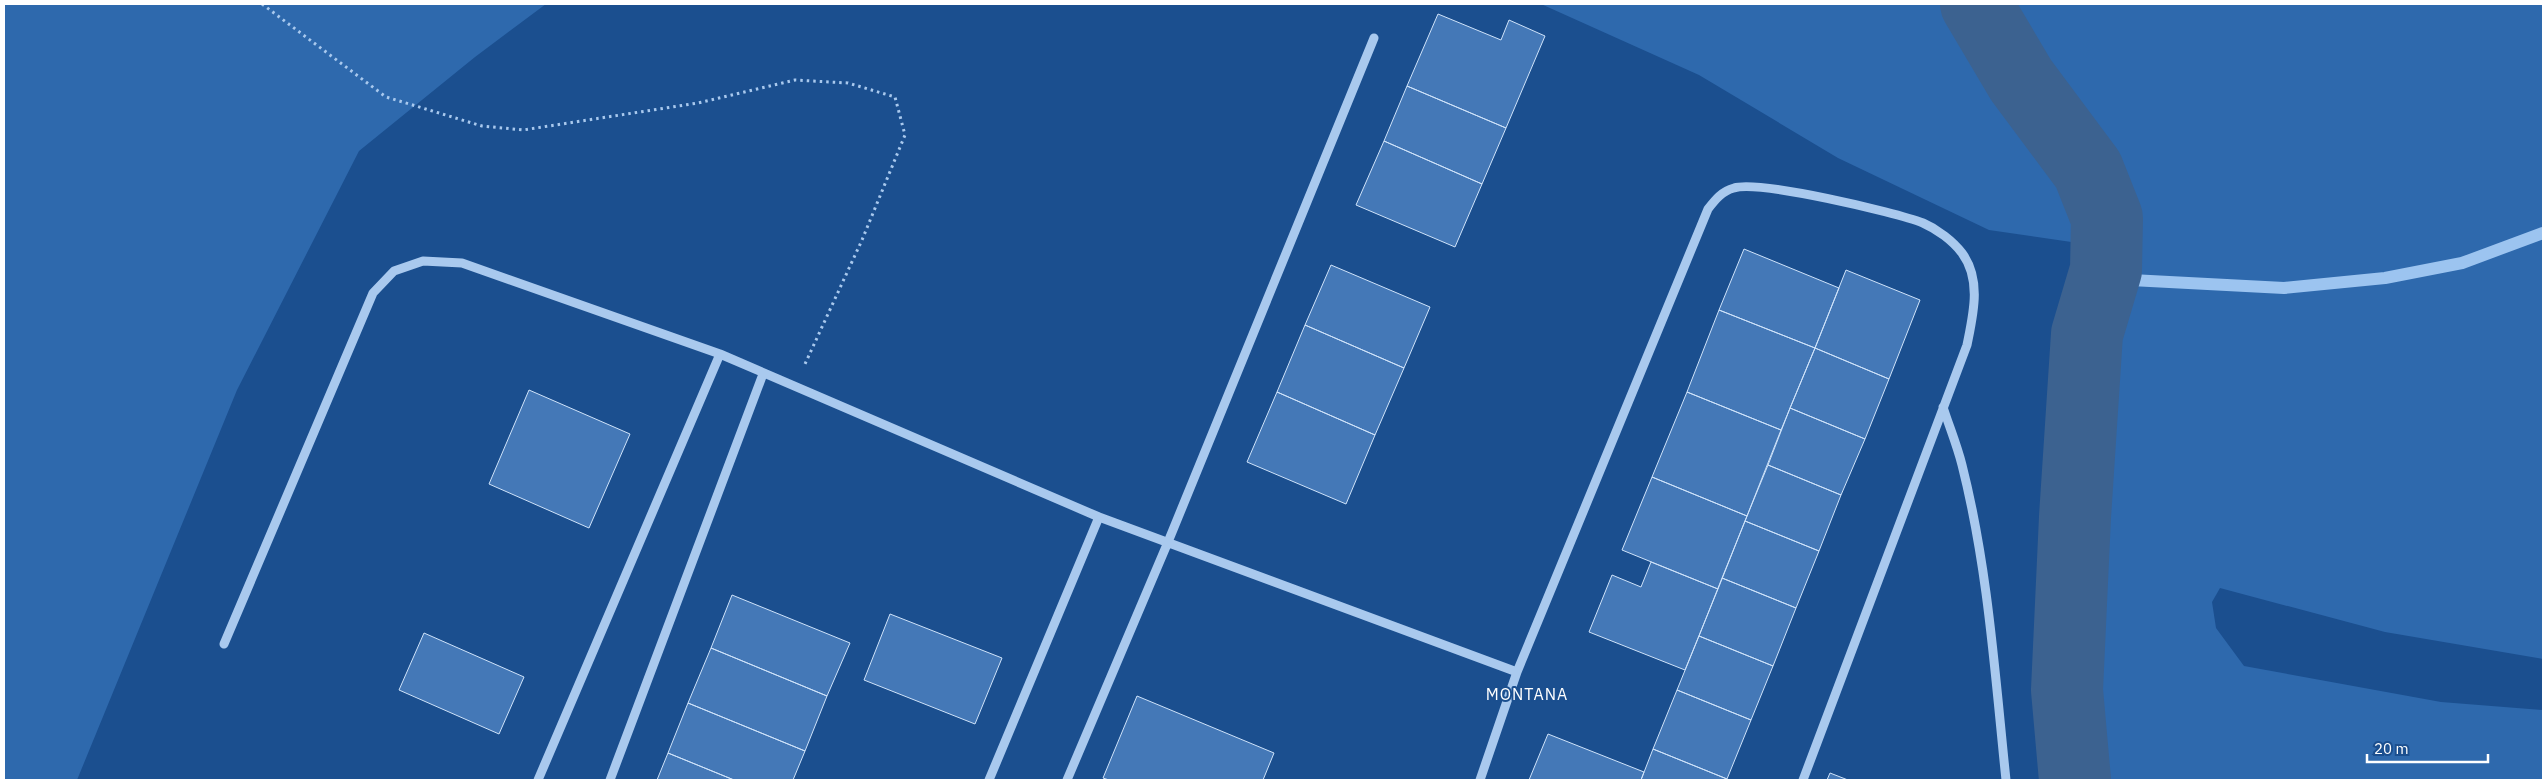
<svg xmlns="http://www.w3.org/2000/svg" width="2547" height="784" font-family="'IBM Plex Sans',sans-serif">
  <rect width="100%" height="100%" fill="#1b4f8f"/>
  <path fill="#2e69ad" d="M4,4h542l-71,53 -116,94 -122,239 -160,390h-73z
    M1541,4h1002v655l-158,-27 -165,-44 -8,14 4,26 28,38 197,36 102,8v70h-445l-4,-222 7,-143 -9,-170 -103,-15 -151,-72 -139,-83z"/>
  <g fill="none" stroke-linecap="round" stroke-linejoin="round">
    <path stroke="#9cc4f0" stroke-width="12" d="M2106,270l25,10 153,8 101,-10 77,-15 81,-30"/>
    <path stroke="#3c6290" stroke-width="72" d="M1976,4l45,76 67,90 19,48 -1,52 -19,64 -12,183 -8,173 8,90"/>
  </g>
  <path fill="#4478b7" stroke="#cfe3fa" d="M1438,14l63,26 8,-20 36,16 -39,92 -99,-42z
    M1407,86l99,42 -24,56 -98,-43z
    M1384,141l98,43 -27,63 -99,-42z
    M1744,249l95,39 -24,60 -96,-38z
    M1331,265l99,42 -26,61 -99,-43z
    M1846,270l74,30 -31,79 -74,-31z
    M1719,310l96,38 -34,82 -94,-38z
    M1305,325l99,43 -29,67 -98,-43z
    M1815,348l74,31 -24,60 -75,-31z
    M529,390l101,44 -41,94 -100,-44z
    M1277,392l98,43 -29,69 -99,-42z
    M1687,392l94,38 -34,86 -95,-39z
    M1790,408l75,31 -24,56 -73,-30z
    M1768,465l73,30 -22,56 -74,-30z
    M1652,477l95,39 -29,73 -96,-39z
    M1745,521l74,30 -23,57 -74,-30z
    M1651,562l67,27 -33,81 -96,-38 23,-57 29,12z
    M1722,578l74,30 -23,58 -74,-30z
    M732,595l118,48 -23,53 -116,-48z
    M890,614l112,44 -27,66 -111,-44z
    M424,633l100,44 -25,57 -100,-44z
    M1699,636l74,30 -22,54 -74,-30z
    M711,648l116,48 -22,55 -117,-48z
    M1677,690l74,30 -24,59 -74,-30z
    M1137,696l137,57 -11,27h-154l-6,-2z
    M688,703l117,48 -12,29h-59l-66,-27z
    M1548,734l96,38 -3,8h-112z
    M1653,749l74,30v1h-86z
    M668,753l66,27h-77z
    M1830,773l18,7h-21z"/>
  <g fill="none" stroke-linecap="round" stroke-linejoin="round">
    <path stroke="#a9c9ee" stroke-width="3" stroke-dasharray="2.5 4" stroke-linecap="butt" d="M262,4l124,93 96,29 41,4 175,-27 97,-23 53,3 47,14 10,38 -43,105 -57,124"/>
    <path stroke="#a9c9ee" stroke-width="9" d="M1943,407c6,19 14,38 19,58 26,102 33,210 44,315
      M224,644l149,-351 21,-22 29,-10 39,2 258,91 379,163 418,155
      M538,780l182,-426
      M610,780l153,-406
      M989,780l110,-263
      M1067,780l101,-238 206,-504
      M1480,780l37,-108 191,-463c7,-9 14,-18 26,-21 24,-8 161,24 189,35 14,6 30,18 39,30 20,27 11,62 5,92l-164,435"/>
  </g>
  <g text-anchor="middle" stroke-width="4" stroke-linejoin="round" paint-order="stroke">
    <g font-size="16" letter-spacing="1" fill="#fff" stroke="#1b4f8f">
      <text x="1527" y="700">MONTANA</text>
    </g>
  </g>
  <rect width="2547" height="784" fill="none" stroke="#ffffff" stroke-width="10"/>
  <path d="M2367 754v8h121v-8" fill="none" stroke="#ffffff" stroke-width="2.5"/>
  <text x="2374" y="754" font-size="15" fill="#ffffff" stroke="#1b4f8f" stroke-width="4" paint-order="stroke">20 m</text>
</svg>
